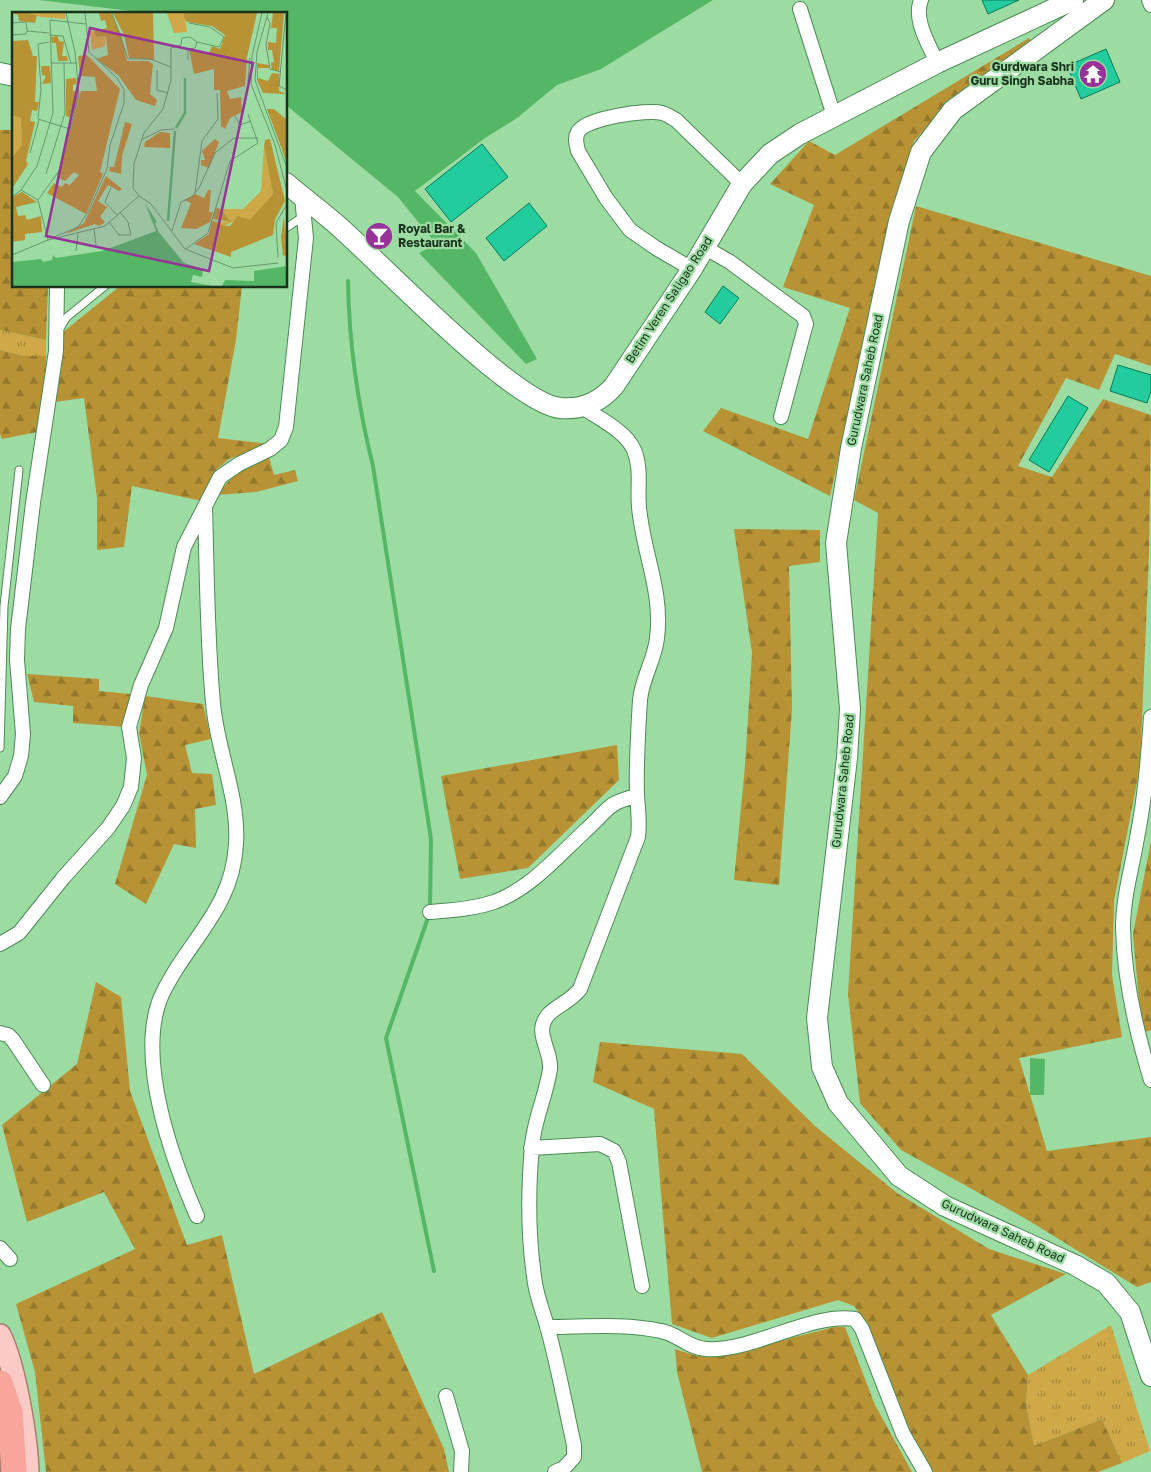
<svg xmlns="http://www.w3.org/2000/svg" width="1151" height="1472" font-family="'Golos Text',sans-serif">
  <defs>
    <pattern id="grass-tufts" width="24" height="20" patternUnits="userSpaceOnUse" patternTransform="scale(1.25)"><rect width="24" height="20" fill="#cfa847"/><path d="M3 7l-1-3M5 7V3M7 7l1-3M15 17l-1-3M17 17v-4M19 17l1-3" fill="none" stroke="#a7893a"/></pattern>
    <pattern id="forest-firs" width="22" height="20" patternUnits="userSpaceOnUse" patternTransform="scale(1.25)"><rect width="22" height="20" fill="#b79335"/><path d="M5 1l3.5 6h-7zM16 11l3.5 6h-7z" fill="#94792c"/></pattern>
  </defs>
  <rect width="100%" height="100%" fill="#9cdca3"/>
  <path fill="url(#grass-tufts)" d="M0,330l46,10v16h-21l-25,-6z
    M1111,1325l39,126 -28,12 -20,-44 -68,27 -8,-42 2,-29z"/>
  <path fill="url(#forest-firs)" d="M1029,38l4,7 -73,48 -46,48 -17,55 -67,300 -127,-65 18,-23 87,31 42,-131 -67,-21 31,-82 -44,-21 39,-43 26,14z
    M0,130h14v156h34l-2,54 -46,-10z
    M916,206l235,70v90l-36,-12 -16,36 -33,-12 -48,88 34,11 51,-78 48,16 -2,139 -9,212 -26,135 -2,74 10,62 -103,21 28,93 104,-14v145l-14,5 -111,-68 -125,-69 -41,-47 -12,-109 30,-481 -24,-13z
    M120,286h122l-6,54 -18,98 51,6 -40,15 -14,12 -13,30 -70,-15 -8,61 -27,3v-52l-13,-100 -29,4 7,-69z
    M0,350l25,6h21l-1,50 -8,26 -35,7 -2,-5z
    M269,457l5,18 21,-5 3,11 -42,11 -40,3 22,-24z
    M734,529l86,1v32l-31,4 3,143 -13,176 -45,-5 11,-114 7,-113z
    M27,674l72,5v12l31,3 -5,33 -52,-4v-17l-39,-4z
    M145,696l58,8 8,35 -26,6 7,28 20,1 4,31 -21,4 1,39 -22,-4 -28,60 -31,-20 32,-109 -8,-42z
    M617,745l2,35 -91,88 -68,11 -19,-103z
    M1151,841v189l-9,3 -9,-99z
    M96,982l25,15 9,94 57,154 35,-10 32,139 128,-62 62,137 5,23h-403l-11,-100 -19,-68 119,-55 -31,-57 -77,30 -25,-97 75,-61z
    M600,1042l142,12 73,72 82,67 92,56 77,25 -75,41 37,60 -2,29 8,42 68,-27 20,44 -24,9h-167l-26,-45 -44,-112 -7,-9 -16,-6 -126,38 -40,-14 -18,-215 -61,-27z
    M834,1327h11l30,78 37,67h-210l-25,-100 -2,-23 22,7 21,1z"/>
  <path fill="#55b666" d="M39,0h674l-112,69 -44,16 -40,33 -32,20 -70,53 61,62 61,106 -11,5 -107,-111 17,-9 -38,-47 -112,-92v-91h-130z
    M1030,1058l15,1 -1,36h-14z"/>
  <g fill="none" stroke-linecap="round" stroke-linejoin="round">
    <path stroke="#55b666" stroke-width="4" d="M348,281c1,62 10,125 25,185l58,373 -1,69
      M429,915l-43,123 48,233"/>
  </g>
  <path fill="#22cc9c" stroke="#08795a" d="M982,0h37l-31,14z
    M1106,49l14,33 -39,17 -14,-33z
    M482,144l26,33 -57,45 -26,-33z
    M529,203l18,23 -43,35 -18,-23z
    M723,286l16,12 -19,26 -15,-12z
    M1118,365l33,10v16l-4,12 -37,-12z
    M1068,396l20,12 -39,64 -20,-12z"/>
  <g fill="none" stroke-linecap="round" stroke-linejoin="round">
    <defs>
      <path id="lane" d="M286,228l18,-12
        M59,330l8,-13 38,-31
        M0,748l4,-142 15,-136"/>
      <path id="street" d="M921,0c-8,20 8,44 16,63
        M1149,0l2,5
        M800,9l34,107
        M704,247l26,15 73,54 3,8 -2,7 -23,86
        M692,269l-36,-21 -26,-18 -24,-32 -28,-47c-1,-6 -4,-12 0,-19 7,-14 69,-23 84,-19 5,1 10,5 14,7l66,64
        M1151,717c-3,41 -6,81 -14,121 -5,30 -14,59 -14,90 1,52 13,103 28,152
        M0,797l15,-21 6,-20 2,-22 -6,-74 1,-31 15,-126 23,-152 1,-65
        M430,912c22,-2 43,-3 64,-10 36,-13 64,-46 91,-71 23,-20 20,-28 52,-35
        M0,944l19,-11 44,-55 45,-50 15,-22 8,-19 3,-29 -5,-31 12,-42 25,-57 18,-81 36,-70 19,-13 31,-15 11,-9 5,-13 20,-189 -4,-41
        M0,1033l8,2 5,5 30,45
        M531,1148l69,-4 14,7 5,11 23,124
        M197,1216c-25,-57 -58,-150 -39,-211 3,-11 11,-24 17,-34 27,-43 58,-72 61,-127 3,-48 -19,-93 -23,-141 -6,-64 -6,-130 -8,-195
        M0,1248l10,11
        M547,1327c38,0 77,-4 114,4 17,3 27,17 45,18 47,3 105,-37 149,-30l7,10 41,105 22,38
        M446,1396l16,55 -1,21
        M555,1472l9,-4 10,-11v-12c-9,-40 -16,-80 -27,-119 -4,-14 -10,-29 -12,-43 -7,-44 -7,-92 -3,-137 2,-26 14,-50 18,-77 2,-19 -17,-36 -2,-54 9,-10 22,-13 32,-26l58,-152c2,-15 0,-27 -1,-42 -1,-31 1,-64 3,-95 2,-22 15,-41 17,-62 6,-47 -14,-85 -18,-131 -2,-19 3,-38 -5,-57 -8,-19 -36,-32 -52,-43"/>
      <path id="secondary" d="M1104,0l-151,110 -32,42 -22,69 -48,227 -15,95 14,166 -3,49 -30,260 5,49 16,36 61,73 46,30 130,59 31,18 24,29 21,64
        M0,73l14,3
        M286,183c16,14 34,27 50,41 43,37 177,179 224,184 22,2 40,-6 54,-22l78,-117 50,-85 28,-30 30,-20 137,-71 136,-63"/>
      <path id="primary" d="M0,1335c15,30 27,103 28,137"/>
      <path id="highway" d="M0,1383l10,30 4,59"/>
    </defs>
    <use href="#lane" stroke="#4c8a55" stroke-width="9"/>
    <use href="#street" stroke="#4c8a55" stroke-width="16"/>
    <use href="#secondary" stroke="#4c8a55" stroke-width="22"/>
    <use href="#primary" stroke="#aa7d6f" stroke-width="24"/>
    <use href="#highway" stroke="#aa7d6f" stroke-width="28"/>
    <use href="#lane" stroke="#fff" stroke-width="7"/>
    <use href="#street" stroke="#fff" stroke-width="14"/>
    <use href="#secondary" stroke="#fff" stroke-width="20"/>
    <use href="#primary" stroke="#fbcac4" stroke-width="21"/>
    <use href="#highway" stroke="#f8a69c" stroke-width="25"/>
  </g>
  <defs>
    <symbol id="temple-disc" viewBox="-11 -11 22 22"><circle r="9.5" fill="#973398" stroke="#9cdca3"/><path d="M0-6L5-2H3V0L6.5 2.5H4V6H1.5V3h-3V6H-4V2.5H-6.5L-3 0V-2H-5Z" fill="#fff"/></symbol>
    <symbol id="bar-disc" viewBox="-11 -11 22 22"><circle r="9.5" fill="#973398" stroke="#9cdca3"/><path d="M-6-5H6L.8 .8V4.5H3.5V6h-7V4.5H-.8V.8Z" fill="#fff"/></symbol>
  </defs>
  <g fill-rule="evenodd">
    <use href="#temple-disc" x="1077" y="58" width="32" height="32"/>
    <use href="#bar-disc" x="363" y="220" width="32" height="32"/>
  </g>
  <g text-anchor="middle" stroke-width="4.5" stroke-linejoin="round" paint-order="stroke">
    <g font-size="12" font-weight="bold" fill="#18321c" stroke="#9cdca3" text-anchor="end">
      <text x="1074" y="71">Gurdwara Shri<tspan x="1074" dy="14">Guru Singh Sabha</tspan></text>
      <text x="398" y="233" text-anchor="start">Royal Bar &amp;<tspan x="398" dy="14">Restaurant</tspan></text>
    </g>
    <g font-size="12" fill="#18321c" stroke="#9cdca3">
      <text transform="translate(669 300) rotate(-57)" y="4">Betim Veren Saligao Road</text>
      <text transform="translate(865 380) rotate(-78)" y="4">Gurudwara Saheb Road</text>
      <text transform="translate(843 781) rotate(-84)" y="4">Gurudwara Saheb Road</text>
      <text transform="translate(1003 1231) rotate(25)" y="4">Gurudwara Saheb Road</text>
    </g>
  </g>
  <g transform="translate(12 12)">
    <rect width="275" height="275" fill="#9cdca3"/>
    <path d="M78,19h4l2,6 10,-1 -1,10 -13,4zM5,102l4,4 1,28 -10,12v-43zM252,134l9,48 -23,27 -9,-4 -16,9 -13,-5 19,1 -10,-13h22l18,-18z" fill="#cfa847"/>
    <path d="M0,1h17l8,2 -2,8 -16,-2 -1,-6zM87,1h12l10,21 6,27h21l5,3 -3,30 7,6 -2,6 -19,-6 -18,-25 -22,-16 12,-4 -2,-19 -10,1 -2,-6 13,-3 -2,-8 -4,1zM101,1h40l1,47 -25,-2 -5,-23zM167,1h78l-10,44 -2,29 -18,5 3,8 11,-2 1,15 -12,6 -5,11 -4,-3 -1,-36h-6v-21l-20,5 -5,-25 20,4 3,-7 8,3 5,-14 -13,-9 -25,-4zM261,1h11l-5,58 -7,-1 -1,-7 3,-1 -2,-12h-4v-8l8,1 1,-15h-6zM45,24l3,6 4,-1 -2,15h5l1,5h-10l-2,-18h-4l-1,-6zM16,28l5,16h4l-2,46h4l-2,9 -5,-1 -1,6 -1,5 5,1 -9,39 2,3 -16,25v-31l10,-13 -1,-27 -9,-3v-74zM75,43l33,34 -20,83 3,2 -17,40 -39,-21 7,-10 8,4 3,-4 5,2 9,-10 -5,-3 -9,9 -8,-4 24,-86h16l-2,-14 -15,-1 -2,-20zM245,51l12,2v3h-11v10l10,3 4,-8 7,1v17l8,3 -24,-1 -6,-13zM29,54h9l1,17 -9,1 4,-8 -4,-1zM64,66l1,6 -4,1v6h6l-2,14 -6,13 -5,-2v-37zM255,97h7l13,11v43zM113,110l7,2 -10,32 -1,18 -12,-3 1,-4h4zM148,120l10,1v15l-26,-1 1,-5zM203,127l4,3 -10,26 -8,-3v-5h4l-3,-9zM258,127l15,62 -10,18 -2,16 -42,17v5l-37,-13 15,-10 3,-13 13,5h5l8,-10 12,4 23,-26 -9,-48 1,-6zM94,164l16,13 -3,2 -11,-6 -10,16 9,6 -7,10 5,5 -6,4 -4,-2 -30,10 19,-11zM196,178h3l-2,22h4l-3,10 -14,7 -15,-1 10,-25 -7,-3 11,-6 9,4zM10,180l15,10 -21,5 2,9 7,-1 2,5 14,-4 1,16 -17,2v6l-13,2v-45zM204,196l5,1 10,13 -18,-3zM272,205l3,28v12l-4,-2 -2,-18z" fill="#b79335"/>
    <path d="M155,1h17l3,19 -13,1z" fill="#cfa847"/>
    <path d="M17,1h36v6l-24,-2z" fill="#cfa847"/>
    <path d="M133,191l12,19 -2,1 3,8 26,32 19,6 -1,8 -9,-2 -2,7 21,4h-200v-24l29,-3 2,3 9,-2 1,-5 3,3 46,-7 54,-20zM275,254v20h-65l3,-6 29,1v-10z" fill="#55b666"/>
    <path fill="none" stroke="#55b666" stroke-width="2.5" d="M164,116l9,-15v-35M156,209l7,-90"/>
    <path fill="none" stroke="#67986d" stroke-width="1" d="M100,1l16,46h22l21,8M250,1l-10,43 -1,28 24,61 12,46M256,1l-11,39 -2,28 32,88M274,1l-7,73 8,4M255,5l3,6 -4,22 4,24 11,3M0,11l14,-1 1,9M0,23l14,-1 1,-3 22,2M37,23l14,1 8,27M37,30l-11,2 3,45 -3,30 32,10M176,48v-11l7,-1 2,-6M39,51h26M145,58v20l11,3M236,69l2,-23M223,104l5,9 11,-4M131,127l18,-9 14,-1M18,141l9,-33M34,162l19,-61 -1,-50M99,176l-6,14 12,13M9,178l17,10M183,181l7,-52 16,-22 -1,-26M127,184l-6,-8 1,-24 10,-31 19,-24 8,-29v-32l10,-3 1,-7 8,-1 7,5 22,5 5,-10 -14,-10 -21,-4M0,185l9,-7 16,-24 16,-53 -3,-93 36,4M275,194v16M97,210l10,13h12l-3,-13 -8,-10M82,217l2,16M160,219l9,-29 11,-5 7,-9 16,-35 19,-15h24M42,225l24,-10 10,-15 19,-43 3,-24 14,-42v-13l-7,-12 -28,-26 -4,-39M36,228l-10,-40 21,-29 20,-76 -4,-43 -9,-39M174,237l22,-16 22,-72 28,-18 -10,-29M64,239l2,-17M0,243l36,-15 57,-14 34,-30 12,8 34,45 48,19 45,-5M266,246l-2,-35 11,-19"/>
    <path fill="#973398" fill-opacity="0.15" stroke="#973398" stroke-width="2.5" d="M78,16l163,35 -44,208 -163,-35z"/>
    <rect width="275" height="275" fill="none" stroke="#18321c" stroke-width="2.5"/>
  </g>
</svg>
